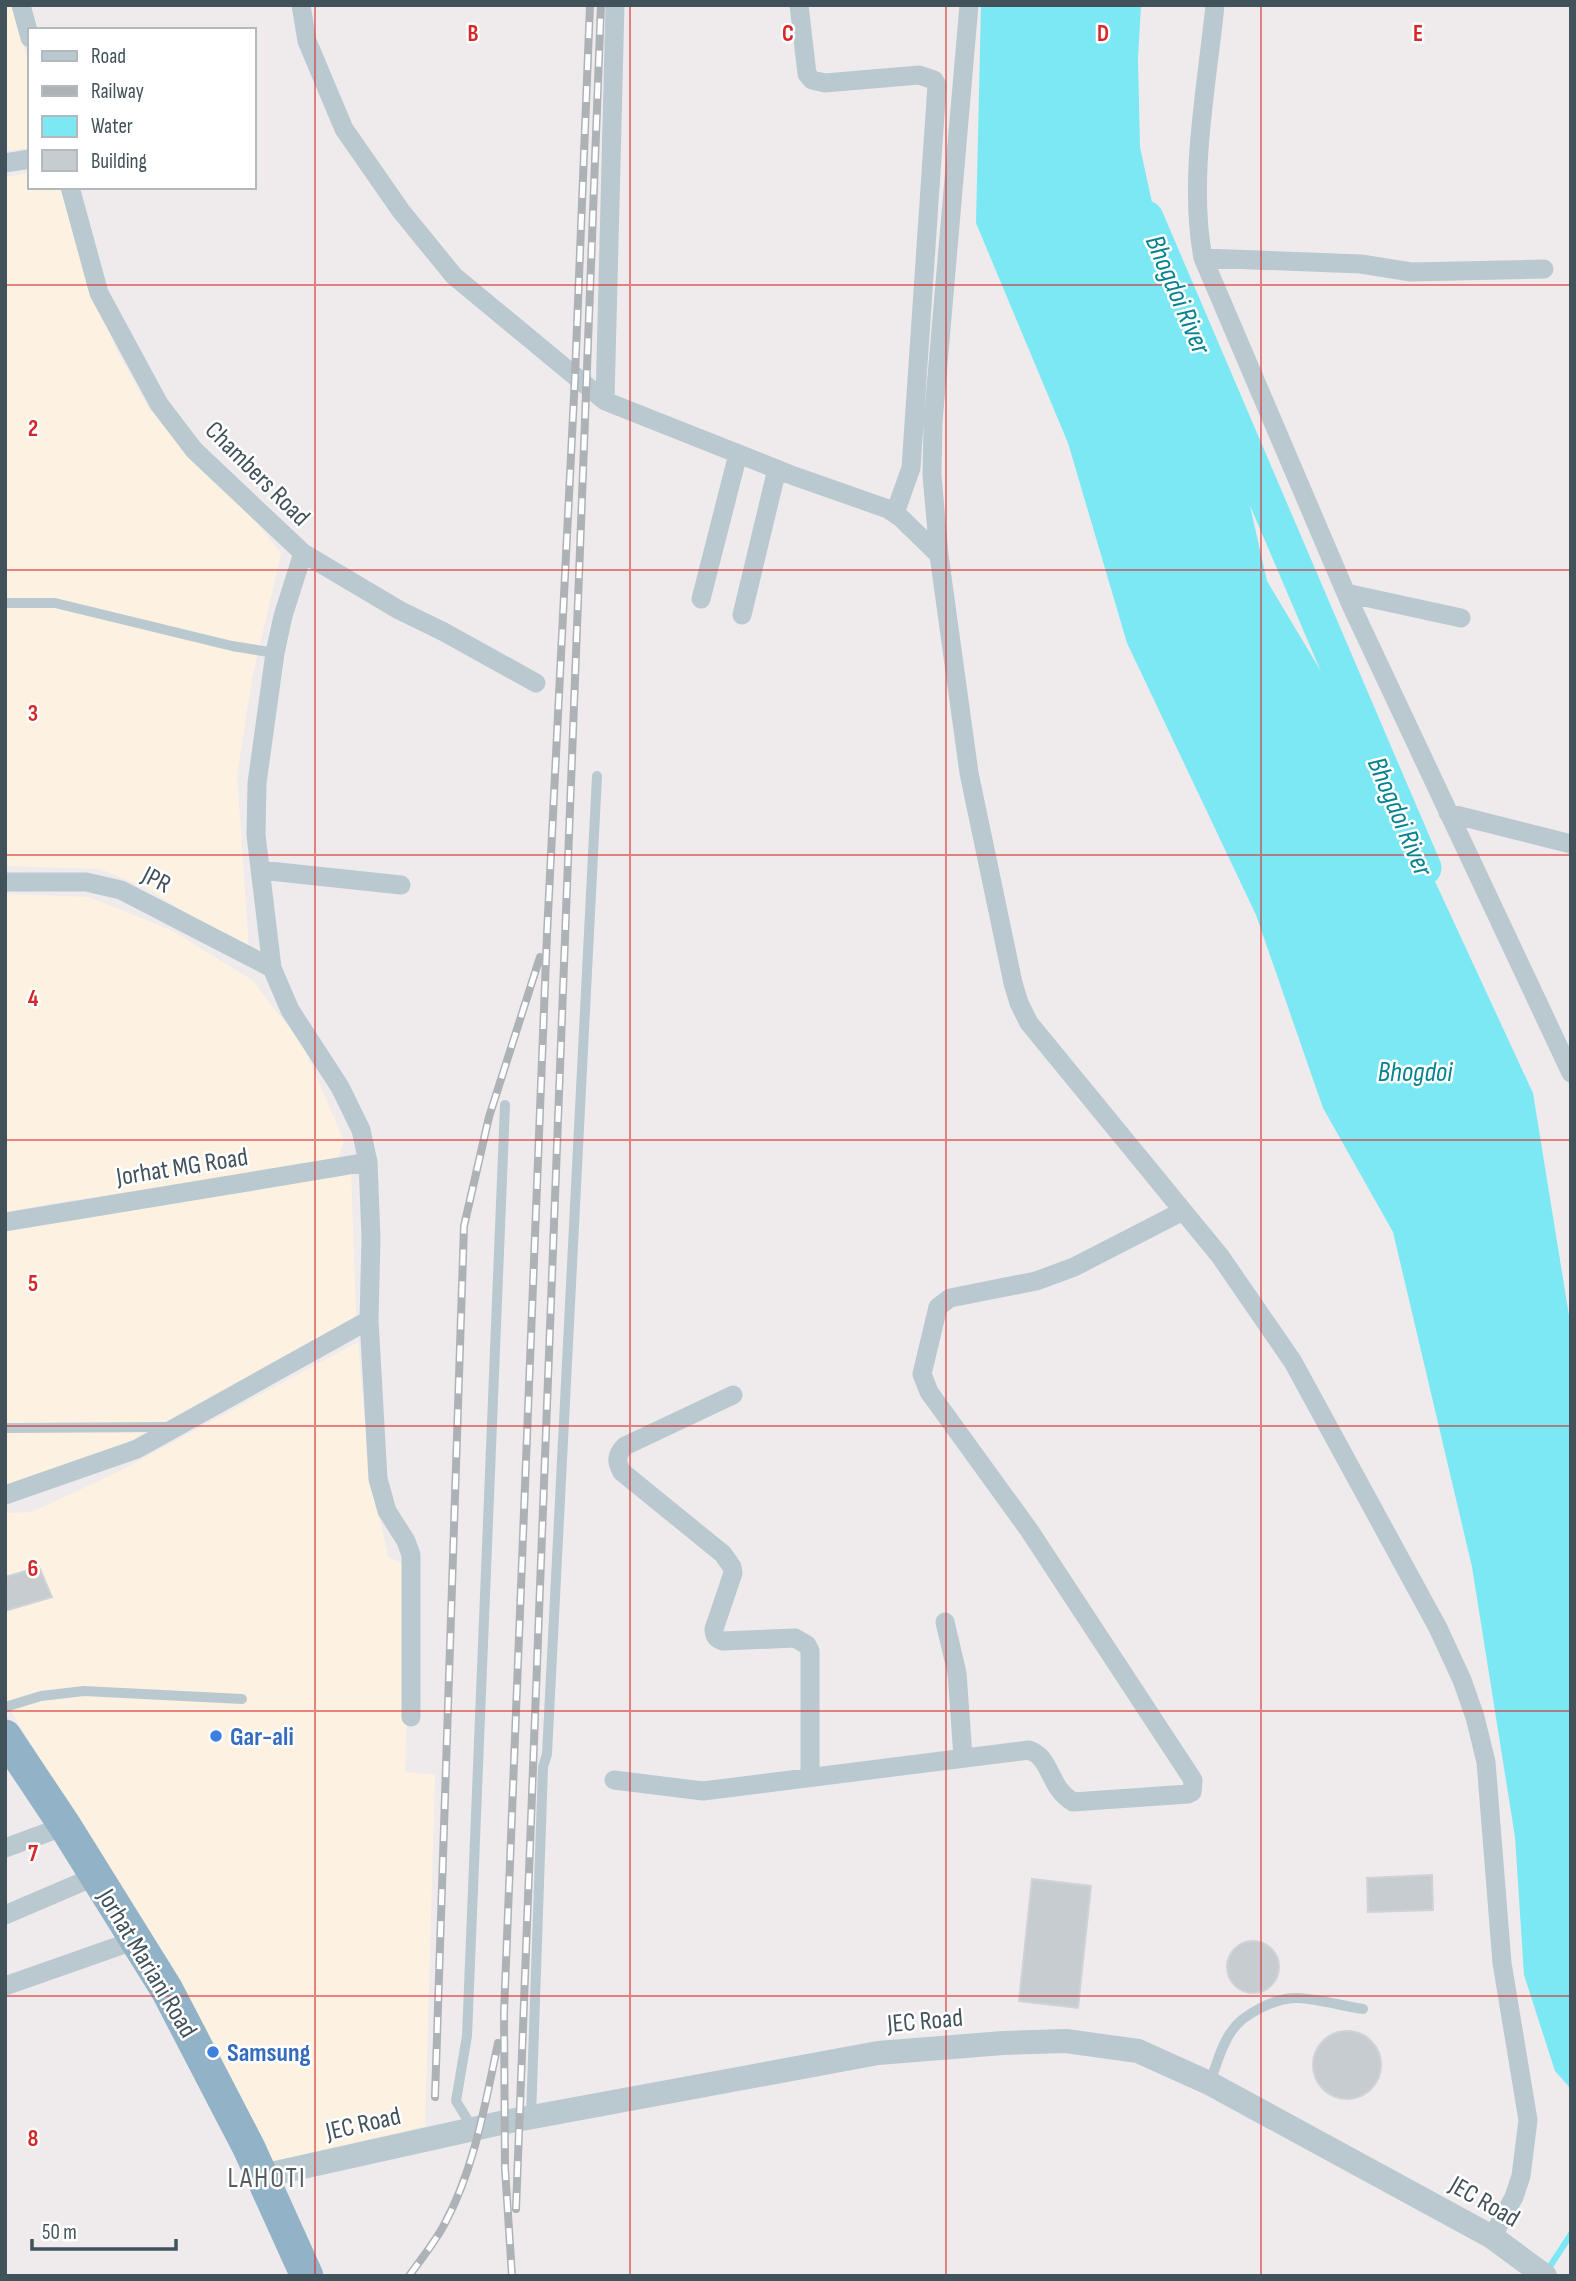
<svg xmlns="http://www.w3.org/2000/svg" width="1576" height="2281" font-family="'Sofia Sans Condensed',sans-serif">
  <rect width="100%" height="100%" fill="#efebec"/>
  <path fill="#fdf2e1" d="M5,5h8l17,64v79l-25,3z
    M30,173v14h32l53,160 34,62 100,105 32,39 -29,126 -15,96 12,176 -103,-63 -46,-19 -95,-3v-689z
    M5,894l84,3 84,34 79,49 50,64 42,97 -7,20 -283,42 -49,9z
    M351,1173l5,143 -278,154 -73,19v-260z
    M358,1342l11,126 19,89 22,9 -5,206 30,3 -10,351 -152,36 -268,-462v-187l27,-1 88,-41z"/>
  <path fill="#7ce8f4" d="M981,5h160l-3,54 2,88 23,106 26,101 24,64 28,48 26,115 52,87 107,194 107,231 38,235v761l-16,-18 -31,-96 -9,-138 -43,-270 -79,-335 -70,-124 -67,-193 -129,-272 -59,-200 -92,-220z"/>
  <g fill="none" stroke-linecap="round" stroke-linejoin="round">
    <path stroke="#7ce8f4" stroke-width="6" d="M1547,2271l24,-37"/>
    <path stroke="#7ce8f4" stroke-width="35" d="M1146,218l278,650"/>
  </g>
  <path fill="#c7ccd1" stroke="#cfd3d8" stroke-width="2" d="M39,1567l13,30 -47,14v-34z
    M1432,1875l1,35 -65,2 -1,-34z
    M1032,1879l59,7 -13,122 -59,-7z
    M1227 1967a26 26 0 1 1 52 0a26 26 0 1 1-52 0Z
    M1313 2065a34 34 0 1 1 68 0a34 34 0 1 1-68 0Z"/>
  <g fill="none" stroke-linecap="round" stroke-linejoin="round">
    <path stroke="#bac9d0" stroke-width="10" d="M5,603h50l177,43 43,7
      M5,1428l164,-1
      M5,1707l36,-11 43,-5 158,8
      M1210,2083c6,-17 11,-37 21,-51 11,-18 46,-35 67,-34 21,1 44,8 65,11
      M531,2117l12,-350 4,-13 50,-978
      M472,2127l-16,-26 11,-65 38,-931"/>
    <path stroke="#bac9d0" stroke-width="19" d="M21,5l9,33
      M301,5l6,36 37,88 57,82 53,65 151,125 189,75 94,33 12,8 39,38
      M799,5l8,69 5,6 13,3 94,-8 15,5 3,5 -26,383 -16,45
      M969,5l-36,417 -1,53 7,80 30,218 44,210 6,20 10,20 191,233 73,106 145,266 24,52 13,37 11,45 16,201 26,157 -7,56 -7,21 -22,40
      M1215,5c-8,80 -27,174 -12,253l148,347 220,468
      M5,163l25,-4
      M70,187l29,106 60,111 35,46 109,103 96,57 45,22 92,51
      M1203,258l158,6 50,8 133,-3
      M605,401l10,-396
      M303,553l-20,63 -8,37 -18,130 -1,52 16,133 18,42 50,77 21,43 7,32 3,76 -2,82 9,159 9,32 19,30 5,14v162
      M1346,593l115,25
      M701,599l37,-145
      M742,615l35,-146
      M1448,813l123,31
      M260,870l141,15
      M5,882h81l35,8 151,78
      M5,1222l363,-60
      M733,1395l-108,51c-9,9 -9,16 -3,26l101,82 9,13 1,6 -19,56c0,7 2,10 9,12l72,-3 12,7 3,6v125
      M5,1495l132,-46 232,-129
      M945,1622l12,51 6,84
      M614,1780l89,11 326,-41c23,8 19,37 44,52l115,-8 4,-2 1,-12 -164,-250 -100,-138 -7,-18 16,-67 12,-9 86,-17 38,-14 109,-56
      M5,1848l60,-22
      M5,1915l91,-39
      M5,1986l131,-46"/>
    <path stroke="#bac9d0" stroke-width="24" d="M262,2176l243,-54 373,-69 125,-10 63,-2 72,10 71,32 283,154 53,39"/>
    <path stroke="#92b2c8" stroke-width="33" d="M5,1736l60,90 102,164 82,158 58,128"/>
    <defs>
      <path id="rail" d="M435,2097l29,-871 25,-109 51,-160
        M516,2209l85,-2204
        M409,2276c12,-17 27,-35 36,-53 30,-56 40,-119 53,-180
        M512,2276l-7,-108 -1,-155 43,-1079 28,-558 15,-371"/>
    </defs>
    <use href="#rail" stroke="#adb2b7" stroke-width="8"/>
    <use href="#rail" stroke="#fff" stroke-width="5" stroke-dasharray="16" stroke-linecap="butt"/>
  </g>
  <path fill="none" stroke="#d62828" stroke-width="2" stroke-opacity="0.55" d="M315,5v2271M630,5v2271M946,5v2271M1261,5v2271M5,285h1566M5,570h1566M5,855h1566M5,1140h1566M5,1426h1566M5,1711h1566M5,1996h1566"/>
  <g fill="#3f7fe0" stroke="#fff" stroke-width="2.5">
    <circle cx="216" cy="1736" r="7"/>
    <circle cx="213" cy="2052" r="7"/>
  </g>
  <g text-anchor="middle" stroke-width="5" stroke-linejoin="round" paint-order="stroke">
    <g font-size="26" fill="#42525b" stroke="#fff">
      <text transform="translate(258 473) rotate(45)" y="9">Chambers Road</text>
      <text transform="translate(157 879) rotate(27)" y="9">JPR</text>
      <text transform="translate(182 1166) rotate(-9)" y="9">Jorhat MG Road</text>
      <text transform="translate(148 1963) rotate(59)" y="9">Jorhat Mariani Road</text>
      <text transform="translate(925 2020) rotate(-5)" y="9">JEC Road</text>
      <text transform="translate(363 2123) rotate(-13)" y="9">JEC Road</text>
      <text transform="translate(1485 2201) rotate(30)" y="9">JEC Road</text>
    </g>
    <g font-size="26" font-weight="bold" fill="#366cbe" stroke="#fff" text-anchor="start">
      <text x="230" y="1745">Gar-ali</text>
      <text x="227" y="2061">Samsung</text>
    </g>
    <g font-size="28" font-style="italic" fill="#038290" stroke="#fff">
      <text transform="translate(1179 294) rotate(67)" y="10">Bhogdoi River</text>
      <text transform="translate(1401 816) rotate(67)" y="10">Bhogdoi River</text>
      <text x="1415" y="1081">Bhogdoi</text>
    </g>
    <g font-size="28" letter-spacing="2" fill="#585d61" stroke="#fff">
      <text x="267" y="2187">LAHOTI</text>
    </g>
  </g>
  <g font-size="23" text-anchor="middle" font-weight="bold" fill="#d62828" stroke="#fff" stroke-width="5" stroke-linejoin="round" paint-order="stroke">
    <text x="473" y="41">B</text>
    <text x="788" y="41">C</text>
    <text x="1103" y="41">D</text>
    <text x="1418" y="41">E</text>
    <text x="33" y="436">2</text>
    <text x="33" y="721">3</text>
    <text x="33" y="1006">4</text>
    <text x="33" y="1291">5</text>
    <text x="33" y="1576">6</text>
    <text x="33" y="1861">7</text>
    <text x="33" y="2146">8</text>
  </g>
  <rect width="1576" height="2281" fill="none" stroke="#42525b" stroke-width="14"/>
  <rect x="28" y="28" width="228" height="161" fill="#ffffff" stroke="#b3babd" stroke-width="2"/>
  <rect x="42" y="51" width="35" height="10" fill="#bac9d0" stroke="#b3babd" stroke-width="2"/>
  <text x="91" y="63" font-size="21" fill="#42525b">Road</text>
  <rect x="42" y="86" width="35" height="10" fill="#adb2b7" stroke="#b3babd" stroke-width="2"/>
  <text x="91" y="98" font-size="21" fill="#42525b">Railway</text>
  <rect x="42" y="116" width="35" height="21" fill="#7ce8f4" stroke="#b3babd" stroke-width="2"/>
  <text x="91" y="133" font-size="21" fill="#42525b">Water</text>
  <rect x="42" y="150" width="35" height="21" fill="#c7ccd1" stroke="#b3babd" stroke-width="2"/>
  <text x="91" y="168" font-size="21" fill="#42525b">Building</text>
  <path d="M32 2239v10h144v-10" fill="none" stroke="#42525b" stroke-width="3.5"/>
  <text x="42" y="2239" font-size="21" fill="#42525b" stroke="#ffffff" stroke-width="5" paint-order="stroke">50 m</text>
</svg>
